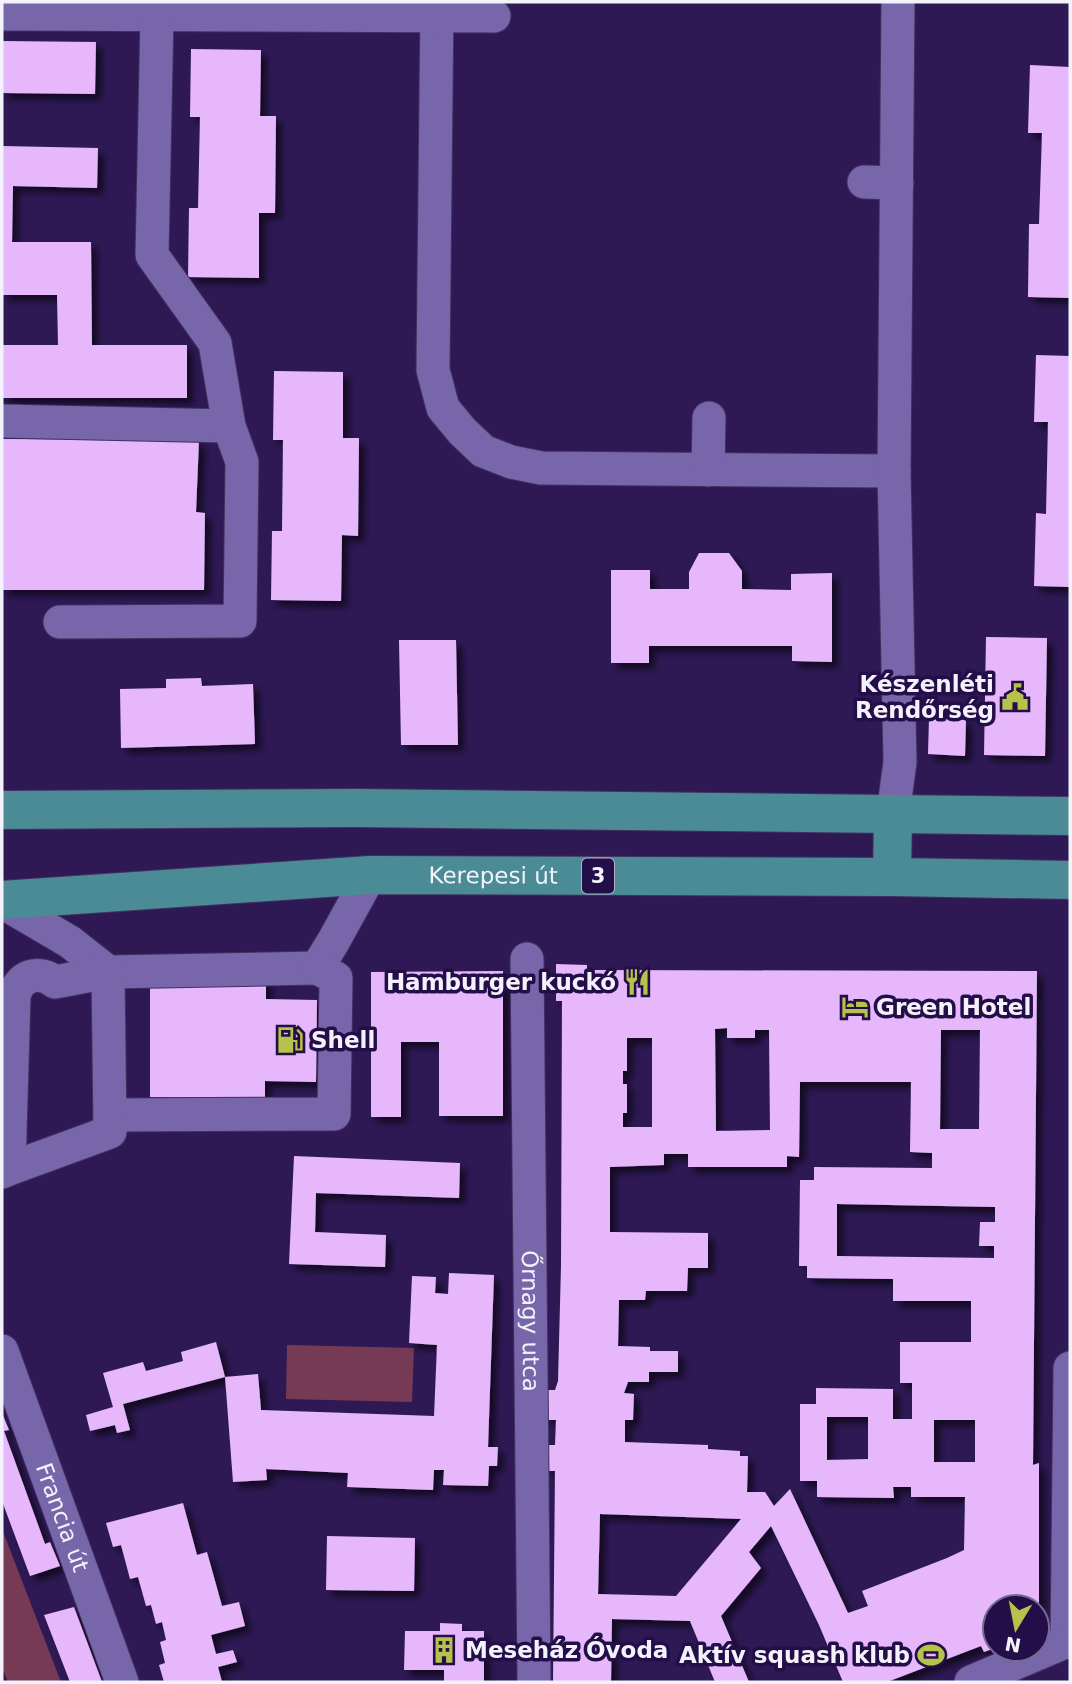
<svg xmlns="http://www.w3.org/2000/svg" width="1072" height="1684" font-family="'DejaVu Sans',sans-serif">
  <defs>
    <filter id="shadow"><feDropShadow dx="6" dy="6" stdDeviation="3.5" flood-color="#0009"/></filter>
  </defs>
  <rect width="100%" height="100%" fill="#2e1955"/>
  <path fill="#773a54" d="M287,1345l127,3 -2,54 -126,-3z
    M2,1529l59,153h-53l-6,-15z"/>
  <path fill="#e6b8fb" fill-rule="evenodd" filter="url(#shadow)" d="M2,41l94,1 -1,52 -93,-1z
    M191,49l70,1 -1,66h16l-1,97h-16v65l-71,-1 1,-69h9l2,-91h-10z
    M1030,65l40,2v231l-42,-1 1,-73h10l3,-91h-14z
    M2,146l96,2 -1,40 -84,-2 -1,56h79l1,103h95v53h-185v-53h56l-1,-50h-55z
    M1036,355l34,1v231l-36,-1 2,-73 10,1 2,-92h-14z
    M274,371l69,1v66h16l-1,98 -16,-1 -1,66 -70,-1 1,-69h10l1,-91h-10z
    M2,439l197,1 -3,72 9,1 -1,77h-202z
    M699,553h30l13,18v18l49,1v-16l41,-1v89l-40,-1v-15h-143v17h-38v-93h39v19h39v-17z
    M986,637l61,1 -2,118 -61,-1z
    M399,640h57l2,105h-57z
    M201,678l1,8 51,-2 2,60 -134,4 -1,-59 46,-1v-9z
    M929,718l37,2 -1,36 -37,-2z
    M556,964l31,1v5l450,1 -4,494 6,-2v144h-44v41l-11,4 -3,-6 -94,36h-44l-24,-57 -48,-99 -22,26 12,16 -40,48 28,66h-34l-25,-61 -78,-2 -1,63h-58l2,-211h-9l1,-26h8l1,-25h-10l1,-30h8l3,-9 3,-115 1,-265h-6zM727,1028v10h28v-8h14l1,100 -54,1 -1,-102zM941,1030h39l-1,99h-39zM627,1038h25v89h-29v-14h4v-29h-4v-13h4zM800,1082h111l-1,70 22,1v15l-118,-1v13h-14l-1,86h8v12l86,1v22h78v41h-71v41h12v36h-19v-30l-77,-1v16h-16v77h17v16l77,1 -1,-11h18v10h54l-1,53 -17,8 -85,33 6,15 -20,7 -58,-124 -16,17 -9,-14h-18l1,-36h-8v-5l-32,-2v-4l-83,-3v-22h8l1,-26 -10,-1 4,-11h21v-10h29v-21h-28v-4l-32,-1 1,-46h26l1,-9h41l1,-23h20v-35l-98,-1v-65l54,-2v-11h24v13h99v-11l12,1zM837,1204l158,3v15h-15l-1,24h15v12l-157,-2zM827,1417h41v42l-41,1zM934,1420h41v42h-41zM600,1514l141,5 -65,77 -78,-2z
    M503,971v145h-64v-74h-38v75h-30v-145z
    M150,977l116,1v21l51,1 -1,82 -51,-1v17l-115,-1z
    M294,1156l166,7 -1,35 -143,-5 -1,39 71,3 -1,32 -96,-3z
    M449,1273l45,2 -6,172h10l-1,19h-8l-1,20 -45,-1 1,-15h-10l-1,20 -86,-3 1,-14 -82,-4 1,11 -34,2 -8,-105 33,-3 3,36 173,6 3,-71 -28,-2 3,-67 24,1 -1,16 13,1z
    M216,1342l9,35 -102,27 7,26 -13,3 -2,-8 -25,6 -4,-16 27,-8 -10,-34 40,-11 3,9 37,-10 -2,-9z
    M2,1413l7,17 -5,1 41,113 5,-2 10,24 -30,10 -28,-75z
    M183,1503l14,52 10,-3 15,54 17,-4 6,24 -34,9 5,19 17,-4 4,12 -19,5 4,15h-58l-5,-17 6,-2 -5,-21 6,-2 -4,-18 -6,2 -5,-19 -5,1 -8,-29 -8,2 -9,-34 -8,2 -7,-24z
    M327,1536l88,2 -1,53 -88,-1z
    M74,1607l28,75h-32l-26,-67z
    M440,1623l22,1v7h22v51h-40v-12h-40l1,-39h35z"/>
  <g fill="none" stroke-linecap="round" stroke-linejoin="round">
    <defs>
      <g id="minor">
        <path d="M437,2l-4,368 10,38 19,23 21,20 28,11 30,6 353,3"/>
        <path d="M2,14l492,2"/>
        <path d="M864,182l33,1"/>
        <path d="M2,421l227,5"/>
        <path d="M708,470l1,-52"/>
        <path d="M60,622l180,-1 2,-159 -13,-36 -14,-83 -63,-88 5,-240"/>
        <path d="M893,814l7,-52 -6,-291 4,-469"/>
        <path d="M2,902l68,40 38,30 209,-4 16,-26 37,-67"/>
        <path id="s1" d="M527,959l7,723"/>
        <path d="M110,1115l224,-1 2,-136 -19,-10"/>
        <path d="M2,1172l7,-3 101,-37 -2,-160 -53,10c-17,-13 -36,-6 -41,14l-5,173"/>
        <path id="s2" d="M2,1351l120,331"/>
        <path d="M1067,1642l3,-274"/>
        <path d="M971,1682l99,-42"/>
      </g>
      <g id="major">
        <path d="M2,810l354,-2 714,8"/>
        <path d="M892,877l1,-63"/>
        <path id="s3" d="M2,900l368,-25 522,2 178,3"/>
      </g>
    </defs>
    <use href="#minor" stroke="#433060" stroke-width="35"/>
    <use href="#major" stroke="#433060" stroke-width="40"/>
    <use href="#minor" stroke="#7766a9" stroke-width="33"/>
    <use href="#major" stroke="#4a8b96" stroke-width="38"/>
  </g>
  <defs>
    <symbol id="civic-bare" viewBox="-9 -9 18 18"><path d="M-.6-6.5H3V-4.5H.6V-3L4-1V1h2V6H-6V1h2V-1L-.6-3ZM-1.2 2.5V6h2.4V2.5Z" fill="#b6c249" stroke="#240e4a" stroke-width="2.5" paint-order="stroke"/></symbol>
    <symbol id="restaurant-bare" viewBox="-9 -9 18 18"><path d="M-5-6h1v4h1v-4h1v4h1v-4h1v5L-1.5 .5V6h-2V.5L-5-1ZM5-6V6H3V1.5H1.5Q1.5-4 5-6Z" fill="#b6c249" stroke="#240e4a" stroke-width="2.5" paint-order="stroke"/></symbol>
    <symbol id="hotel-bare" viewBox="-9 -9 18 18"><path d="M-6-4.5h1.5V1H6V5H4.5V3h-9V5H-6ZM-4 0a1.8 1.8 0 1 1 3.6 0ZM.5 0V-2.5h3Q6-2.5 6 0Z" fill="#b6c249" stroke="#240e4a" stroke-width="2.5" paint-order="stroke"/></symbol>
    <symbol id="fuel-bare" viewBox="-9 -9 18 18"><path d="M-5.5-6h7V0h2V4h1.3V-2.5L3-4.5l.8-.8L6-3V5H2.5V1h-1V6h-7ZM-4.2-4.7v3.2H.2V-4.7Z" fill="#b6c249" stroke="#240e4a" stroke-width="2.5" paint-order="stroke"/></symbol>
    <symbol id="building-bare" viewBox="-9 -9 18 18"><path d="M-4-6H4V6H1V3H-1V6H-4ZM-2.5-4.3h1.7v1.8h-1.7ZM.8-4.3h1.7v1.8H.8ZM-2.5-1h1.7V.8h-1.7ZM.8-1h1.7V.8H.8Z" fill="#b6c249" stroke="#240e4a" stroke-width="2.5" paint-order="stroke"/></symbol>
    <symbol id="stadium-bare" viewBox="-9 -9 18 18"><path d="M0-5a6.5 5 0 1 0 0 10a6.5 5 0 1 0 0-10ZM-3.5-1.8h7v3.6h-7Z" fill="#b6c249" stroke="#240e4a" stroke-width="2.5" paint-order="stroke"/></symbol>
  </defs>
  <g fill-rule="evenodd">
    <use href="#civic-bare" x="996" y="678" width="38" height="38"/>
    <use href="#restaurant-bare" x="618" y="963" width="38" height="38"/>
    <use href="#hotel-bare" x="836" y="988" width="38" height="38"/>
    <use href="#fuel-bare" x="271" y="1021" width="38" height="38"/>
    <use href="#building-bare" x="425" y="1631" width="38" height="38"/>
    <use href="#stadium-bare" x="912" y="1636" width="38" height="38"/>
  </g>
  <g text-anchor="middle" stroke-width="7" stroke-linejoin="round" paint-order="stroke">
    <rect fill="#240e4a" stroke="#b5aec5" stroke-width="2" x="582" y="858.5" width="32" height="35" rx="5"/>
    <g font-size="21" font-weight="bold" fill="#f3f2fa">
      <text x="598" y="883">3</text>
    </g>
    <g font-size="23" font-weight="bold" fill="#f3f2fa" stroke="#240e4a" text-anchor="end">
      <text x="994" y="692">Készenléti<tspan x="994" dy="26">Rendőrség</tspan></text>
      <text x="616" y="990">Hamburger kuckó</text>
      <text x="876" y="1015" text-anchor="start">Green Hotel</text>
      <text x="311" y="1048" text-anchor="start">Shell</text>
      <text x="465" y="1658" text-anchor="start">Meseház Óvoda</text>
      <text x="910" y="1663">Aktív squash klub</text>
    </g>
    <g font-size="23" fill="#f3f2fa" stroke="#240e4a">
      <text dy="8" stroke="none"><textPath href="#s3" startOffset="492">Kerepesi út</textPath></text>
      <text dy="8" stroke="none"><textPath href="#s1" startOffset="362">Őrnagy utca</textPath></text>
      <text dy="8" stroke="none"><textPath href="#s2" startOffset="177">Francia út</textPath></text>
    </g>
  </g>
  <rect width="1072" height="1684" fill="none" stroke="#f3f2fa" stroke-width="7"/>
  <g transform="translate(1016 1628) rotate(190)"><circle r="33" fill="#240e4a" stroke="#776990" stroke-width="2"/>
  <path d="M0-5L12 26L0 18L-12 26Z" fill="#b6c249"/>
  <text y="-10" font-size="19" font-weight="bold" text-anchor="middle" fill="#f3f2fa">N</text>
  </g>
</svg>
